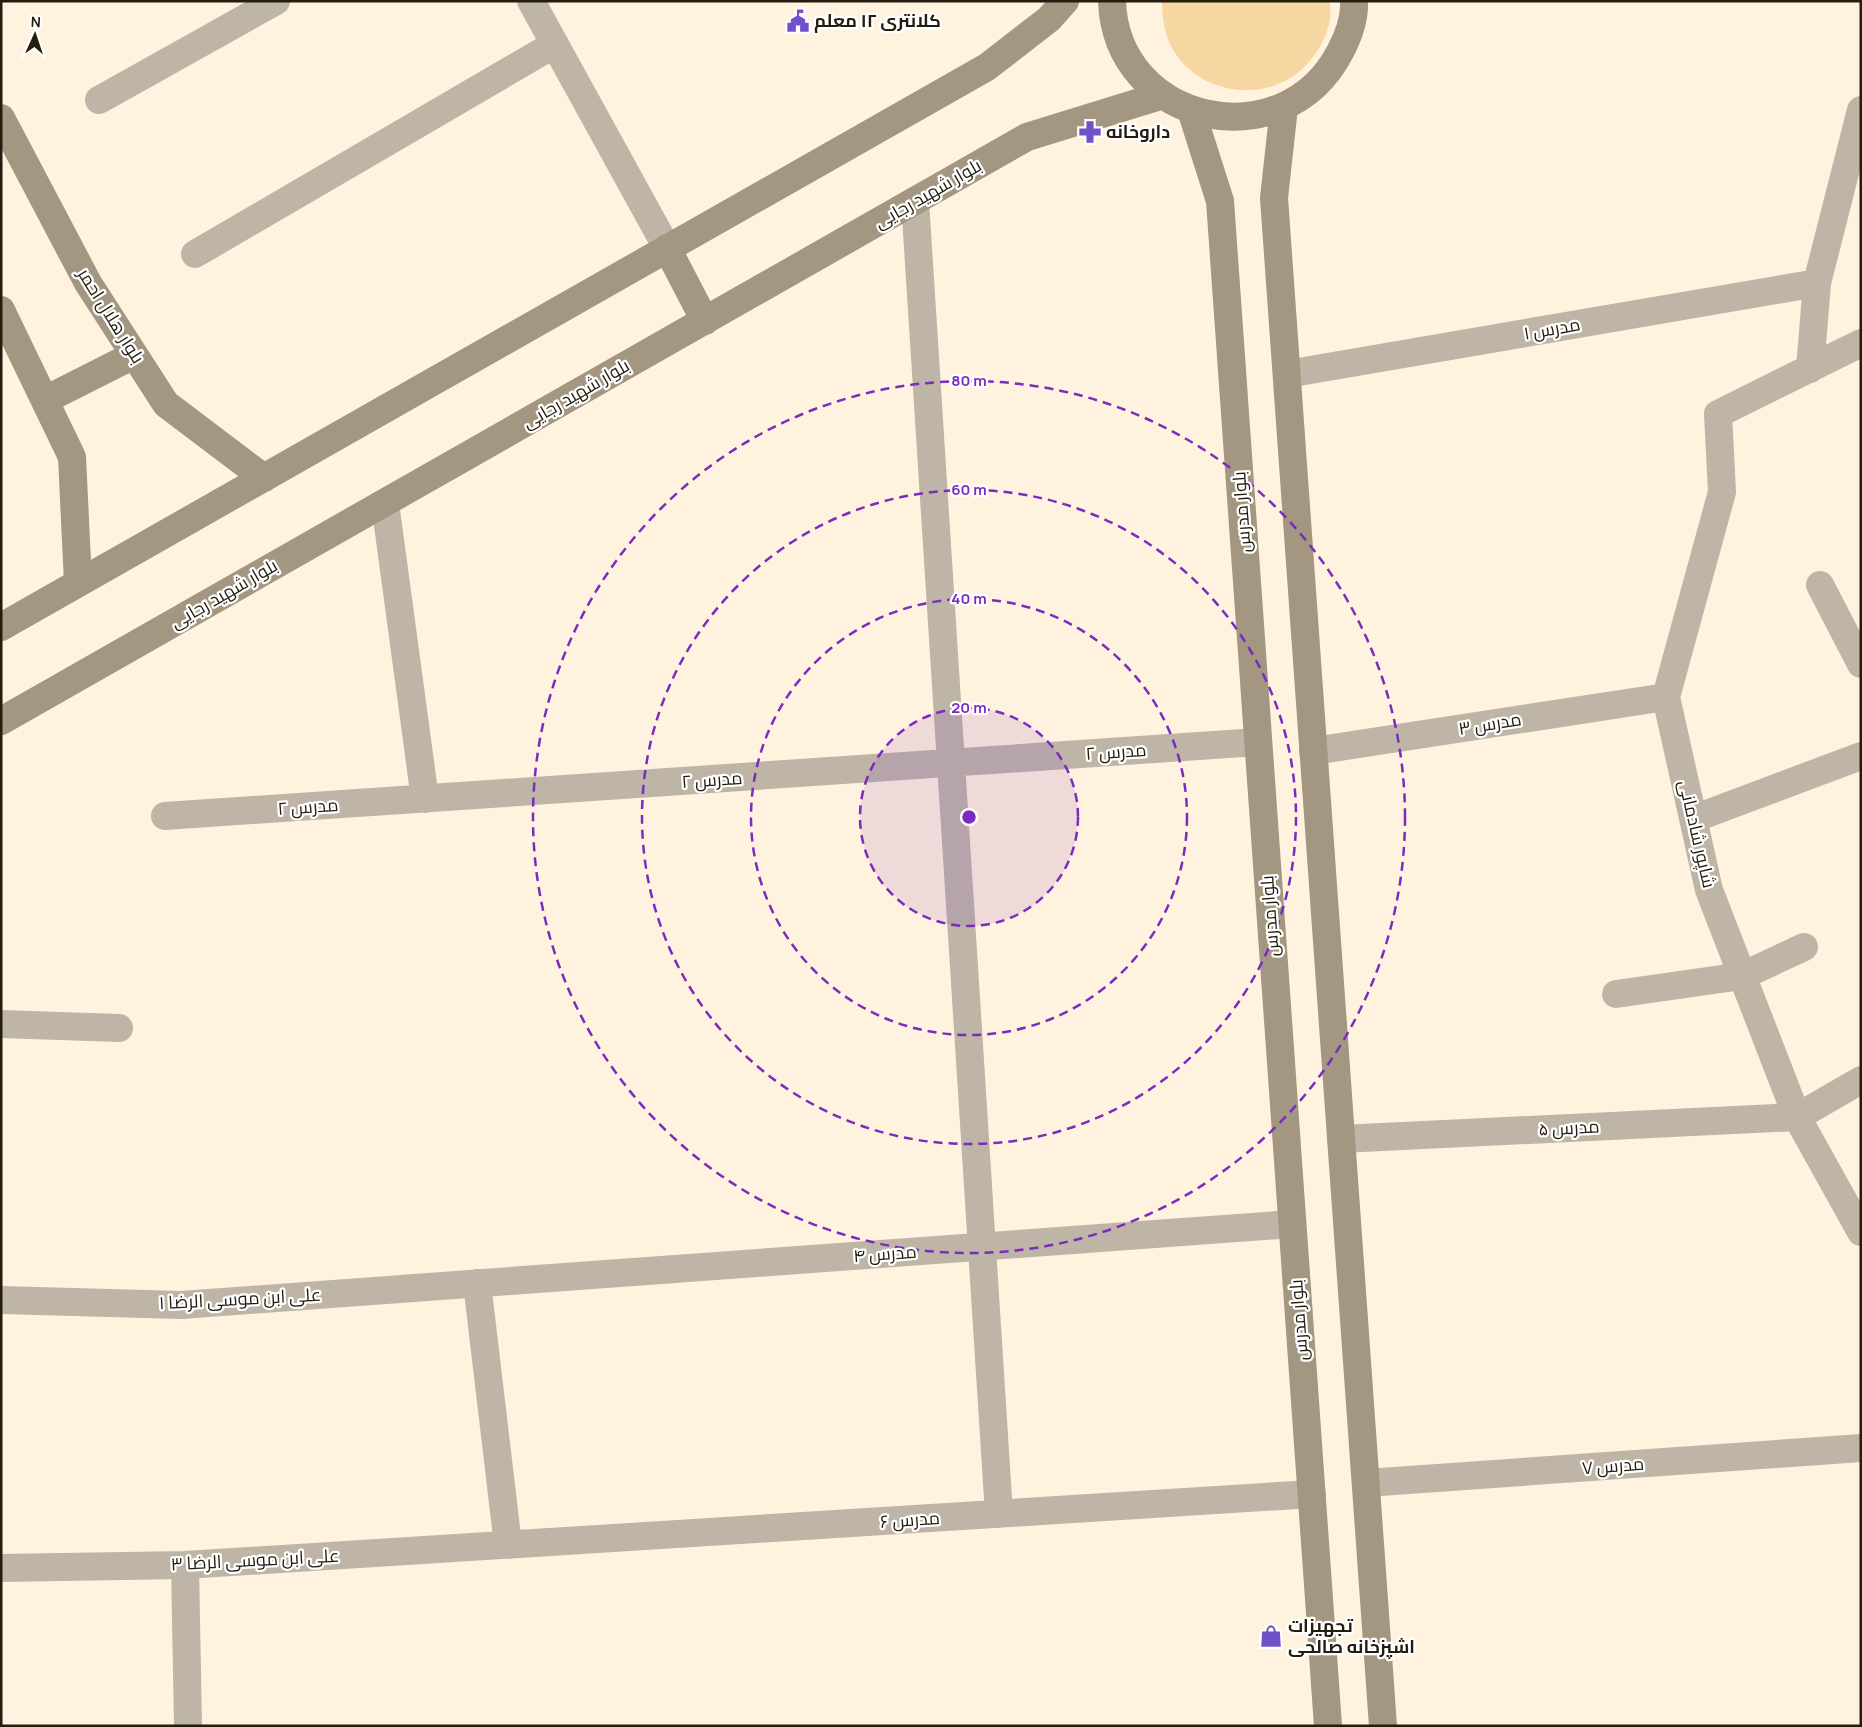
<svg xmlns="http://www.w3.org/2000/svg" width="1862" height="1727" font-family="Manrope,Cairo,sans-serif">
  <rect width="100%" height="100%" fill="#fff3df"/>
  <path fill="#f7d7a1" d="M1162,1h168c0,6 1,13 0,19 -3,15 -9,27 -18,38 -35,48 -114,41 -141,-12 -7,-14 -9,-29 -9,-45z"/>
  <g fill="none" stroke-linecap="round" stroke-linejoin="round">
    <path stroke="#beb5a7" stroke-width="28" d="M531,1l136,247
      M99,100l177,-99
      M915,201l84,1313
      M195,254l360,-210
      M1861,343l-143,71 4,78 -56,205 43,193 88,227 64,115
      M1810,369l7,-86 44,-173
      M1287,374l530,-91
      M385,503l40,296
      M1820,585l41,79
      M1313,751l353,-54
      M165,816l1093,-74
      M1693,819l168,-63
      M1616,994l126,-18 62,-29
      M1,1024l118,4
      M1341,1139l456,-22 64,-37
      M477,1283l31,262
      M1,1300l180,5 1111,-81
      M1366,1483l495,-35
      M185,1565l3,161
      M1,1568l184,-3 1127,-71"/>
    <path stroke="#a39781" stroke-width="28" d="M1112,1c4,123 171,160 228,51 8,-15 15,-33 14,-51
      M1284,107l-10,91 109,1528
      M1191,110l29,91 108,1525
      M1,118l87,165 78,121 98,74
      M667,248l38,73
      M1,310l71,147 6,126
      M45,400l89,-45
      M1,627l986,-560 62,-48 16,-18
      M1,721l1026,-584 136,-42"/>
  </g>
  <circle cx="969" cy="817" r="109" fill="#7b2cbf" fill-opacity=".12"/>
  <g fill="none" stroke="#7b2cbf" stroke-width="2.5" stroke-dasharray="9 6">
    <circle cx="969" cy="817" r="109"/>
    <circle cx="969" cy="817" r="218"/>
    <circle cx="969" cy="817" r="327"/>
    <circle cx="969" cy="817" r="436"/>
  </g>
  <defs>
    <symbol id="civic-bare" viewBox="-9 -9 18 18"><path d="M-.6-6.5H3V-4.5H.6V-3L4-1V1h2V6H-6V1h2V-1L-.6-3ZM-1.2 2.5V6h2.4V2.5Z" fill="#7151ca" stroke="#fff" stroke-width="2.5" paint-order="stroke"/></symbol>
    <symbol id="pharmacy-bare" viewBox="-9 -9 18 18"><path d="M-2-6h4v4h4v4h-4v4h-4v-4h-4v-4h4Z" fill="#7151ca" stroke="#fff" stroke-width="2.5" paint-order="stroke"/></symbol>
    <symbol id="shop-bare" viewBox="-9 -9 18 18"><path d="M-5-2.5h2.3a2.7 3.5 0 0 1 5.4 0H5L5.5 6h-11ZM-1.5-2.5h3a1.5 2.3 0 0 0-3 0Z" fill="#7151ca" stroke="#fff" stroke-width="2.5" paint-order="stroke"/></symbol>
  </defs>
  <g fill-rule="evenodd">
    <use href="#civic-bare" x="782" y="5" width="32" height="32"/>
    <use href="#pharmacy-bare" x="1074" y="116" width="32" height="32"/>
    <use href="#shop-bare" x="1255" y="1620" width="32" height="32"/>
  </g>
  <g text-anchor="middle" stroke-width="4.5" stroke-linejoin="round" paint-order="stroke">
    <g font-size="18" font-weight="bold" fill="#231c0f" stroke="#fff" text-anchor="start">
      <text x="814" y="27">کلانتری ۱۲ معلم</text>
      <text x="1106" y="138">داروخانه</text>
      <text x="1288" y="1632">تجهیزات<tspan x="1288" dy="21">اشپزخانه صالحی</tspan></text>
    </g>
    <g font-size="18" fill="#231c0f" stroke="#fff">
      <text transform="translate(928 194) rotate(-30)" y="6">بلوار شهید رجایی</text>
      <text transform="translate(111 316) rotate(58)" y="6">بلوار هلال احمر</text>
      <text transform="translate(1552 329) rotate(-10)" y="6">مدرس ۱</text>
      <text transform="translate(576 394) rotate(-30)" y="6">بلوار شهید رجایی</text>
      <text transform="translate(1242 512) rotate(-94)" y="6">بلوار مدرس</text>
      <text transform="translate(224 594) rotate(-30)" y="6">بلوار شهید رجایی</text>
      <text transform="translate(1490 724) rotate(-9)" y="6">مدرس ۳</text>
      <text transform="translate(1116 752) rotate(-4)" y="6">مدرس ۲</text>
      <text transform="translate(712 780) rotate(-4)" y="6">مدرس ۲</text>
      <text transform="translate(308 807) rotate(-4)" y="6">مدرس ۲</text>
      <text transform="translate(1697 834) rotate(77)" y="6">شاپور شادمانی</text>
      <text transform="translate(1270 916) rotate(-94)" y="6">بلوار مدرس</text>
      <text transform="translate(1569 1128) rotate(-3)" y="6">مدرس ۵</text>
      <text transform="translate(885 1254) rotate(-4)" y="6">مدرس ۴</text>
      <text transform="translate(240 1299) rotate(-3)" y="6">علی ابن موسی الرضا ۱</text>
      <text transform="translate(1299 1320) rotate(-94)" y="6">بلوار مدرس</text>
      <text transform="translate(1613 1466) rotate(-4)" y="6">مدرس ۷</text>
      <text transform="translate(910 1520) rotate(-4)" y="6">مدرس ۶</text>
      <text transform="translate(255 1560) rotate(-3)" y="6">علی ابن موسی الرضا ۳</text>
    </g>
  </g>
  <circle cx="969" cy="817" r="8" fill="#7b2cbf" stroke="#fff" stroke-width="2.5"/>
  <g font-size="15" text-anchor="middle" font-weight="bold" fill="#7b2cbf" stroke="#fff" stroke-width="4.5" stroke-linejoin="round" paint-order="stroke">
    <text x="969" y="386">80 m</text>
    <text x="969" y="495">60 m</text>
    <text x="969" y="604">40 m</text>
    <text x="969" y="713">20 m</text>
  </g>
  <rect width="1862" height="1727" fill="none" stroke="#231c0f" stroke-width="5"/>
  <g transform="translate(35 35) rotate(3)" stroke="#ffffff" stroke-width="4" paint-order="stroke">
  <path d="M0-4L9 19L0 12L-9 19Z" fill="#231c0f"/>
  <text y="-8" font-size="14" font-weight="bold" text-anchor="middle" fill="#231c0f">N</text>
  </g>
</svg>
